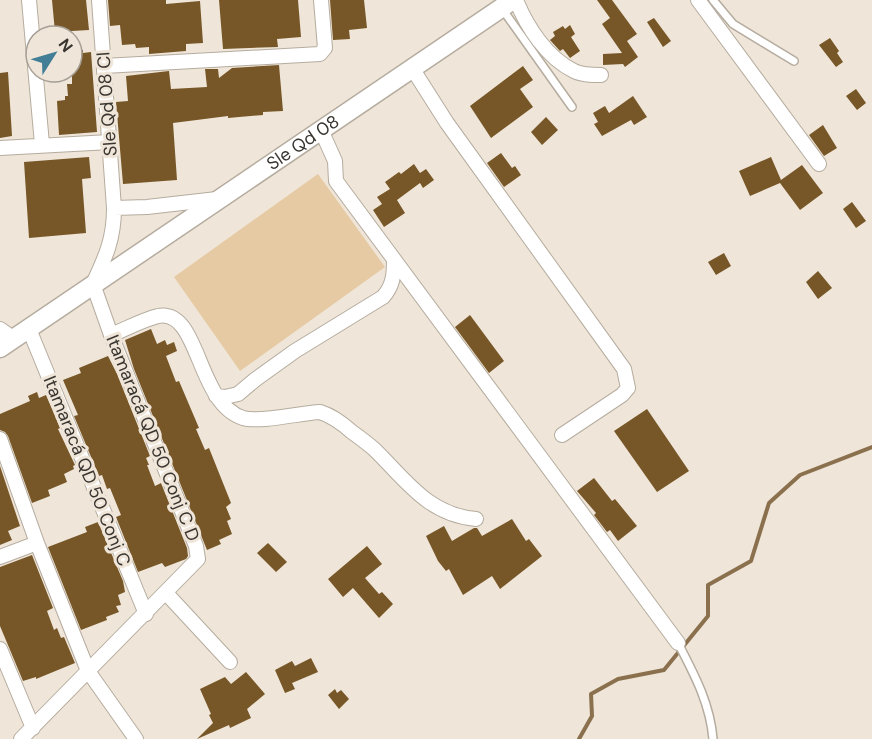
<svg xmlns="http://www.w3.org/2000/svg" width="872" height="739" font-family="'DM Sans',sans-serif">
  <rect width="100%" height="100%" fill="#efe5d8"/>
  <path fill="#e6caa3" d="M318,174l67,93 -145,104 -66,-94z"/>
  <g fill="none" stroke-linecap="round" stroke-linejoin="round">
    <path stroke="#8a704d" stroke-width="4" d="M579,739l13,-23 -1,-22 27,-15 46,-9 44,-54v-31l43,-24 18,-58 31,-28 72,-28"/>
  </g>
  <path fill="#775727" d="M52,0h34l3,30 -34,2z
    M108,0h58v4l34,-3 3,42 -17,1v7l-37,3v-7l-13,1 -1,-4 -13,1 -2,-20 -10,1z
    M219,0h79l3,37 -24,2 1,8 -55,2z
    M330,0h34l3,28 -18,2 1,9 -17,1z
    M597,0h15l25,34 -10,7 11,16 -13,10 -2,-3 -20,1v-11l19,-1 -20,-29 8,-6z
    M654,18l17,23 -8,6 -16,-25z
    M570,25l5,9 -4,3 9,14 -10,7 -7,-9 -3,2 -10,-11 5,-4 -2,-4 10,-6 2,3z
    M830,38l9,13 -2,2 6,9 -7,5 -17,-22z
    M83,50v3l8,-1 6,80 -38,3 -2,-34 8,-1v-4h3l-1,-12h5v-33z
    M279,65l4,46 -20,1v3l-35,3v-2l-55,7 4,57 -54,4 -7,-82 12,-1 -2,-25 43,-5 2,18 36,-2 -2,-18h13l1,9 13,-10z
    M523,66l10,14 -13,9 13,18 -42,31 -21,-32z
    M8,72l4,64 -12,2v-65z
    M856,89l10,14 -9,7 -11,-14z
    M633,96l14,21 -13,8 -3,-5 -29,16 -8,-12 4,-2 -5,-9 12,-7 4,7z
    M546,117l12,13 -16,15 -11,-13z
    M823,125l14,23 -13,8 -15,-21z
    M501,153l11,15 3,-2 6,9 -17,12 -17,-24z
    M89,157l2,21 -9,1 4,54 -57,5 -5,-76z
    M771,157l10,23 21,-15 21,28 -23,17 -20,-27 -30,13 -11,-25z
    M414,164l6,9 6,-4 8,11 -11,8 -3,-5 -23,17 8,13 -21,14 -11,-17 9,-6 -5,-7 13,-8 -5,-7 14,-10 2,2z
    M852,202l14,19 -10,7 -13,-19z
    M724,253l7,13 -15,9 -8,-13z
    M818,271l14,17 -14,11 -12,-17z
    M470,315l34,46 -15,12 -34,-46z
    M151,329l6,15 8,-4 2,5 7,-3 3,9 -11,5 10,26 3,-1 20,47 -3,1 9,21 4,-2 22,55 -5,4 5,12 -4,2 5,13 -13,6 2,4 -14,6 -73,-181 -9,-29z
    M108,356l9,18 33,82 -4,2 3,7h-2l8,21 6,-3 26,65 1,8 -2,3 -21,8 -3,-4 -24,9 -22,-55 5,-2 -11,-27 -3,1 -5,-14 -3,1 -25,-60 4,-1 -15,-35 18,-7 -2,-5z
    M37,392l2,6 7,-3 14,33 -2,1 17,36 -2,1 1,3 -10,5 3,8 -19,8 2,6 -18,7 -24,-67 -3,-4 -5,-2v-16l30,-13 -2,-5z
    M647,409l42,62 -32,21 -43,-61z
    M0,466l20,60 -12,5 4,9 -12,5z
    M594,478l18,23 3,-2 22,27 -19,15 -8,-11 -3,2 -13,-17 2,-2 -19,-22z
    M512,519l14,22 3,-2 13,17 -42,33 -8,-13 -29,19 -14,-26 -3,2 -8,-10 -12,-25 18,-10 8,15 22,-13h3l5,8z
    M98,522l25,59 2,11 -7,3 3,10 -5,1 3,6 -13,5 1,3 -26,10 -33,-83 39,-15 -2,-5z
    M268,543l19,19 -11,10 -19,-19z
    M367,546l15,18 -17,14 14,16 3,-2 11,12 -14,14 -26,-30 -10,9 -15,-18z
    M32,555l21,53 -6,3 7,19 3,-2 4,10 3,-1 11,26 -39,16v-2l-13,4 -23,-55v-59z
    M311,658l7,14 -26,11 3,6 -10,4 -10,-23 17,-9 3,5z
    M246,672l19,22 -18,15 4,9 -21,10 -1,-3 -32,14 16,-16 -4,-8 2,-1 -11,-25 25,-12 6,7z
    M335,689l2,4 4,-3 8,9 -10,10 -11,-14z"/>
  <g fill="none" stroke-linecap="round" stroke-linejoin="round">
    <defs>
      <path id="service" d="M713,0l20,24 61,37
        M503,10l69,97
        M678,643c16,31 32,60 35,96"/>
      <path id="minor" d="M29,0l13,144
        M99,0l15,208
        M516,0c11,27 31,58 58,71 8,4 18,4 27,4
        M698,0l121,164
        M104,66l216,-12 5,-6 -4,-48
        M412,68l35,55 177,246 4,19 -6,7 -60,40
        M321,130l14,31 1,20 342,462
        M0,148l110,-6
        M0,329l14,10
        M29,329l117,285
        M111,335c15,-6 31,-15 47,-19 42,-8 38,87 85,102 17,5 57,-5 77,-6 13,4 22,11 32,20 7,5 15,11 22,17 32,31 54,66 102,70
        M216,396l9,1 13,-3 18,-15 39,-28 88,-54c10,-11 11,-22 11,-37
        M0,439l37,104 51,128 48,68
        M0,557l37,-14
        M166,593l64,69
        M0,649l33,79
        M21,739l177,-180 -2,-13 -85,-211 -18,-51c13,-28 21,-45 21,-76l33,-1 70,-8"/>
      <g id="tertiary">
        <path id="s1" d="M0,348l513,-348"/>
      </g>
    </defs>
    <use href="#service" stroke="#b5ac9f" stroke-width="10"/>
    <use href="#minor" stroke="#b5ac9f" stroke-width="16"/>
    <use href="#tertiary" stroke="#b5ac9f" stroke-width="21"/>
    <use href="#service" stroke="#fff" stroke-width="7"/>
    <use href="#minor" stroke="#fff" stroke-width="14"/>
    <use href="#tertiary" stroke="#fff" stroke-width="18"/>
  </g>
  <g text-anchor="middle" stroke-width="6" stroke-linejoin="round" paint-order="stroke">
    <g font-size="18" fill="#393530" stroke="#efe5d8">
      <text transform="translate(107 104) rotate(-94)" y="6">Sle Qd 08 Cl</text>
      <text dy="6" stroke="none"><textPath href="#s1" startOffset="366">Sle Qd 08</textPath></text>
      <text transform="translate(153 438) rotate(68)" y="6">Itamaracá QD 50 Conj C D</text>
      <text transform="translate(87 471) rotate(68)" y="6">Itamaracá QD 50 Conj C</text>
    </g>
  </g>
  <g transform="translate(54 54) rotate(53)"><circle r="28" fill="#efe5d8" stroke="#a69f95" stroke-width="1.5"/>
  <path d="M0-4.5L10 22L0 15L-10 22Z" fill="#427e95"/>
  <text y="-9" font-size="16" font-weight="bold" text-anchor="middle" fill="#393530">N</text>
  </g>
</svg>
